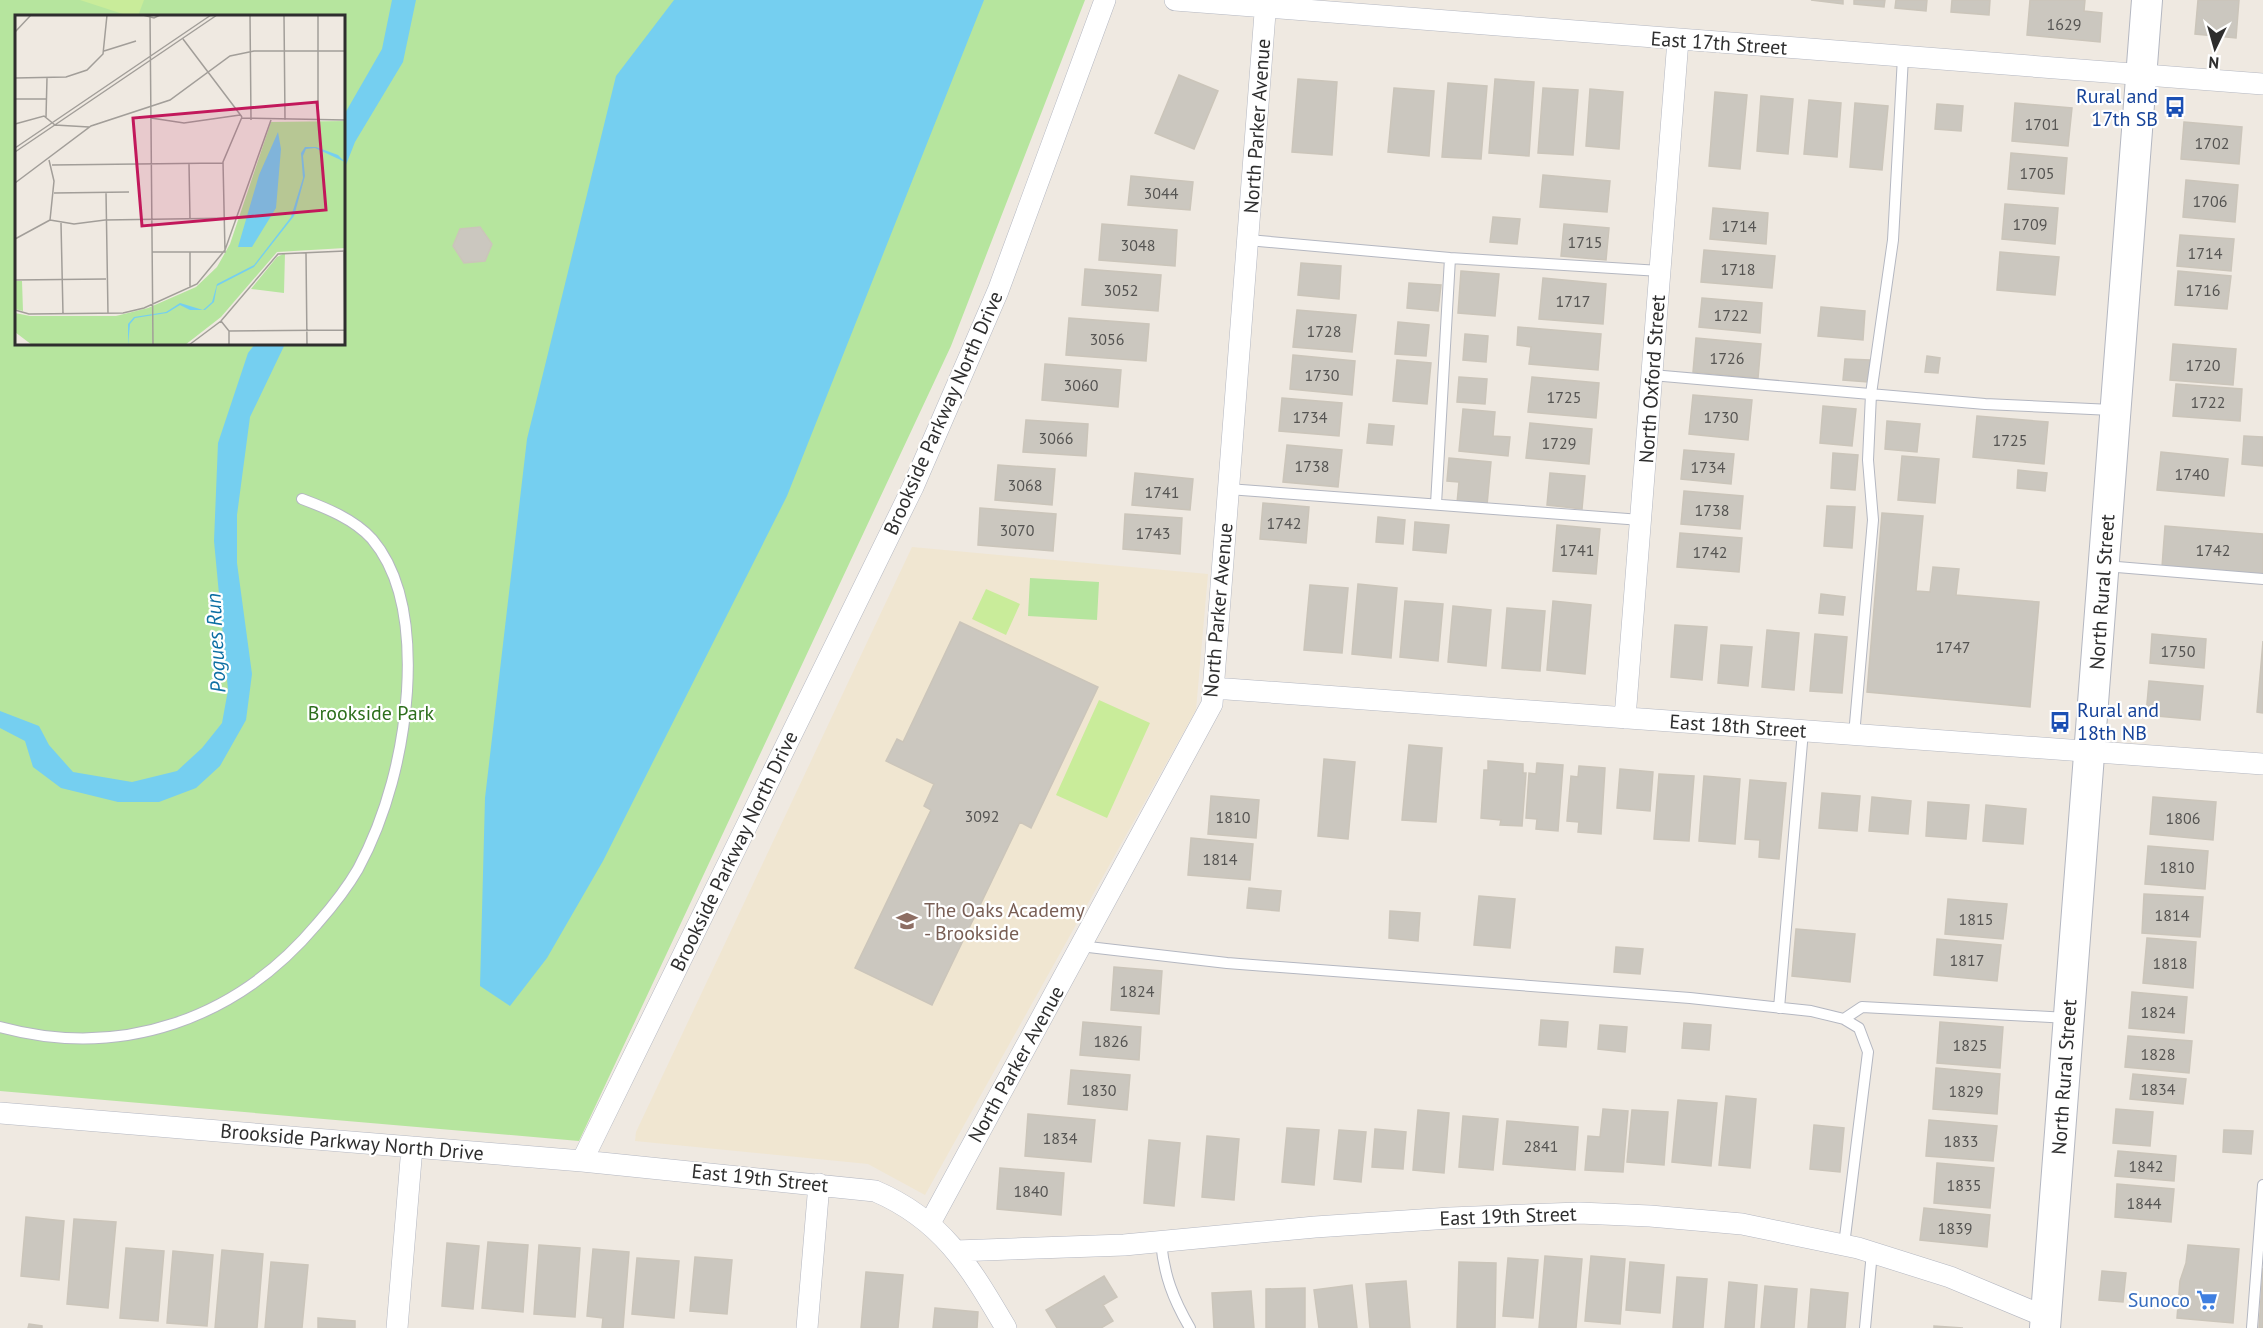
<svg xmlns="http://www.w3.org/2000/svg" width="2263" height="1328" font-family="'PT Sans',sans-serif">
  <rect width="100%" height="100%" fill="#efe9e1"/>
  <path fill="#f0e6d1" d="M912,547l296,27 -12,136 -271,485 -57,-31 -233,-23 1,-9z"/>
  <path fill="#b6e59e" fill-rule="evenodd" d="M0,0h1085l-134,346 -372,795 -579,-50zM16,16h328v328h-328z
    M1030,578l69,4 -2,38 -69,-4z"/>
  <path fill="#c9ec9a" d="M80,0h64l-6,16h-9z
    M986,589l34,15 -14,31 -34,-16z
    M1099,700l51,23 -43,95 -51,-23z"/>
  <path fill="#75cff0" d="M392,0h24l-13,62 -48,80 -11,28v-55l38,-66z
    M674,0h310l-197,496 -184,365 -56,97 -37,48 -30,-20 5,-188 42,-359 89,-363z
    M255,344h30l-35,73 -13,98v48l15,111 -6,46 -26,46 -24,22 -37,14h-41l-57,-14 -28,-21 -8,-26 -25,-13v-17l39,15 10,19 24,27 59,10 45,-11 25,-23 20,-25 6,-33 -14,-149 4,-98 30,-90z"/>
  <path fill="#cbc7bf" stroke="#cbc5ba" stroke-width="1.5" d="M1811,0h32v4z
    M1854,0h31l-1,7 -30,-3z
    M1896,0h31l-1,11 -31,-3z
    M1952,0h38l-1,15 -38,-3z
    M2030,0h55l-1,11 18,2 -2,29 -73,-7z
    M2198,0h41l-3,38 -41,-4z
    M1179,75l39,16 -24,58 -39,-16z
    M1298,79l39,3 -5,73 -40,-3z
    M1495,79l39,3 -5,74 -40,-3z
    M1448,83l39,3 -6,73 -39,-2z
    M1394,88l40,3 -5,65 -41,-4z
    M1543,88l35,2 -5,65 -35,-2z
    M1590,89l33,3 -4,57 -33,-3z
    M1715,92l32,3 -7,74 -31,-3z
    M1761,96l32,3 -5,55 -31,-3z
    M1809,100l32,3 -4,54 -33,-3z
    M1855,103l33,3 -6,64 -32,-3z
    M2015,103l57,5 -4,38 -56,-5z
    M1937,104l26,2 -2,25 -26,-2z
    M2184,122l58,5 -3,37 -58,-5z
    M2011,153l56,5 -3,36 -56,-5z
    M1543,175l67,6 -3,31 -67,-5z
    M1131,176l62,6 -3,28 -62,-5z
    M2186,180l52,5 -3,37 -52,-5z
    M2005,204l53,4 -3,36 -53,-5z
    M1713,208l55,5 -2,31 -56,-5z
    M1493,217l27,2 -3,25 -27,-2z
    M1102,224l75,6 -2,36 -76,-6z
    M1564,224l45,4 -3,32 -45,-4z
    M480,227l12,17 -7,17 -21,2 -11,-17 7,-17z
    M2180,235l54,4 -3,32 -54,-5z
    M1704,250l71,6 -3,32 -71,-6z
    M2000,252l59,5 -4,38 -58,-5z
    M1301,263l40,3 -2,33 -41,-4z
    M1085,269l76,6 -3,36 -76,-6z
    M1461,271l38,3 -4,42 -37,-3z
    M2178,271l53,5 -4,33 -52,-4z
    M1543,278l63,6 -3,40 -64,-5z
    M1409,283l32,2 -3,26 -31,-3z
    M1702,298l60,5 -2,30 -61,-6z
    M1821,307l44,4 -2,29 -45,-4z
    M1297,310l59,5 -4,37 -59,-5z
    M1069,318l80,6 -3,37 -80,-6z
    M1398,322l31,3 -3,31 -31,-2z
    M1518,327l83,7 -3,36 -69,-6 2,-17 -14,-2z
    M1465,334l23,2 -2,26 -23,-2z
    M1696,338l65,6 -3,34 -65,-6z
    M2173,344l63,5 -3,36 -63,-5z
    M1293,355l62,6 -3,34 -62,-6z
    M1927,356l13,2 -2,15 -13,-1z
    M1845,359l25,1 -2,22 -25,-2z
    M1397,360l34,3 -4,41 -34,-3z
    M1045,364l76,6 -3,37 -76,-7z
    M1459,377l28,2 -2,25 -28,-2z
    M1532,377l67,6 -3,35 -68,-6z
    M2176,384l66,5 -2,32 -67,-5z
    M1693,395l59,5 -4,40 -59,-6z
    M1282,398l60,5 -3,33 -60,-5z
    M1823,406l33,3 -4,37 -32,-3z
    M1463,409l32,3 -2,24 17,1 -2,19 -49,-5z
    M1977,416l71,6 -4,42 -71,-7z
    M1026,420l62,4 -2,32 -63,-4z
    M1887,421l33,3 -3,28 -32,-3z
    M1530,423l62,6 -3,35 -63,-6z
    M1369,424l25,2 -2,19 -25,-2z
    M2244,436l19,1v29l-21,-2z
    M1287,445l55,5 -4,37 -55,-5z
    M1684,450l50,4 -3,30 -50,-5z
    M2161,452l67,7 -4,37 -67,-6z
    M1833,453l25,2 -3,35 -24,-2z
    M1902,456l37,3 -4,44 -37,-3z
    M1449,458l42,4 -4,43 -30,-2 2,-21 -12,-1z
    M998,465l57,4 -3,36 -57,-5z
    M2018,470l29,3 -2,18 -28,-3z
    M1135,473l58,6 -3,31 -58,-5z
    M1550,473l35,3 -3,33 -35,-4z
    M1684,491l59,5 -3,33 -59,-5z
    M1263,503l46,4 -3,36 -46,-4z
    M1827,506l28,1 -3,41 -28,-2z
    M980,508l76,6 -3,37 -75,-6z
    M1882,513l41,3 -7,75 14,1 3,-25 26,2 -3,26 83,7 -9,105 -163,-15z
    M1125,514l57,4 -2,36 -57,-5z
    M1378,517l27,3 -2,24 -27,-2z
    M1415,522l34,3 -3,28 -33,-3z
    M1557,525l43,4 -4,45 -43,-3z
    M2165,526l98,8v41l-101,-8z
    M1680,533l62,5 -3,34 -62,-5z
    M1358,584l39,4 -6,70 -39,-4z
    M1310,585l38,3 -6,65 -38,-3z
    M1821,594l24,3 -2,18 -24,-2z
    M1405,601l38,3 -5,57 -38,-4z
    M1553,601l38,4 -6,69 -38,-4z
    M1453,606l38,4 -5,56 -38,-4z
    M1507,608l38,3 -5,60 -38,-3z
    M960,622l138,65 -67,141 -11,-6 -88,183 -77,-37 76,-158 -7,-4 10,-22 -48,-23 11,-22 6,3z
    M1675,625l32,2 -5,53 -31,-3z
    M1767,630l32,3 -5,57 -32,-3z
    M1815,634l32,3 -5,56 -32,-2z
    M2152,634l54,5 -2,29 -54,-5z
    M2263,641v72l-6,-1z
    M1721,645l31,2 -4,39 -30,-3z
    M2149,681l54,5 -3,34 -54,-5z
    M1409,745l33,3 -6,74 -34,-2z
    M1324,759l31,3 -7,77 -30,-3z
    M1488,761l35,3v9h3l-4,53 -22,-1 1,-5 -20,-2 3,-48h4z
    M1537,763l26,2 -5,66 -22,-2 1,-10 -11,-1 3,-45 7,1z
    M1579,766l26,2 -4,66 -23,-2 1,-10 -12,-1 4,-45 7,1z
    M1620,769l33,3 -3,39 -33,-3z
    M1659,774l35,2 -5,65 -35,-2z
    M1704,776l36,3 -5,65 -36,-3z
    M1750,780l36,3 -7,76 -20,-2 1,-17 -15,-1z
    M1822,793l38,3 -3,35 -38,-3z
    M1211,796l48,4 -3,38 -48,-4z
    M1872,797l39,4 -3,33 -39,-3z
    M2153,797l63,5 -3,38 -63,-6z
    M1928,802l41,3 -3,34 -40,-3z
    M1986,805l40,4 -3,35 -40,-3z
    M1191,838l62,6 -3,36 -62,-5z
    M2148,846l60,5 -3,38 -60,-5z
    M1249,888l32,3 -2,20 -32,-3z
    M2144,894l59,3 -3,40 -58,-4z
    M1479,896l36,3 -5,49 -36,-3z
    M1948,899l59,5 -4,35 -58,-5z
    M1390,911l30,2 -2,28 -29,-3z
    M1796,929l59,5 -5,48 -58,-6z
    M2147,938l49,4 -3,46 -50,-5z
    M1937,939l64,6 -4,36 -63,-6z
    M1616,947l27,2 -3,25 -26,-2z
    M1114,967l48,4 -3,43 -48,-4z
    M2132,992l55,5 -3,36 -55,-5z
    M1541,1020l27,2 -2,25 -27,-2z
    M1083,1022l58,5 -2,33 -59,-5z
    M1940,1022l63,5 -3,41 -63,-5z
    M1684,1023l27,2 -2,25 -27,-2z
    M1600,1025l27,2 -2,25 -27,-3z
    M2128,1036l64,5 -3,32 -64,-6z
    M1936,1068l64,6 -3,40 -64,-5z
    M1071,1070l59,5 -3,35 -59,-6z
    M2133,1074l53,5 -3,25 -53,-5z
    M1726,1096l30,3 -6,69 -31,-3z
    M1678,1100l39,3 -6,63 -39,-4z
    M1603,1109l25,2 -5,61 -38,-2 3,-34 12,1z
    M2116,1109l37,3 -3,34 -37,-3z
    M1418,1110l31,3 -5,60 -31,-3z
    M1632,1110l36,2 -4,53 -37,-3z
    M1028,1114l67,6 -4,42 -66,-6z
    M1463,1116l35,3 -5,51 -34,-3z
    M1929,1120l68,6 -4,35 -67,-5z
    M1507,1121l71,6 -3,43 -72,-6z
    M1814,1125l30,3 -4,44 -30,-3z
    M1287,1128l32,2 -5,55 -32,-3z
    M1375,1129l31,3 -3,37 -31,-2z
    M1339,1130l27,2 -5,50 -27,-3z
    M2224,1130l29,1 -2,23 -28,-2z
    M1207,1136l32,3 -5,61 -32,-3z
    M1149,1140l31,3 -6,63 -30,-3z
    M2118,1151l58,5 -2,25 -59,-5z
    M1937,1163l57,5 -4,40 -56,-5z
    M1000,1168l64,5 -3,42 -64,-6z
    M2117,1184l57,5 -3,33 -56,-5z
    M1924,1208l66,7 -3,32 -67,-7z
    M26,1217l38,4 -5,59 -38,-4z
    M74,1219l42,3 -8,86 -41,-4z
    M488,1242l40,3 -5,67 -41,-4z
    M447,1243l32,3 -6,63 -31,-3z
    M539,1245l41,3 -5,69 -41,-3z
    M2188,1245l51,4 -6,74 -56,-5 3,-37 6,-18z
    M126,1248l38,3 -6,70 -38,-3z
    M593,1249l36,3 -6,76h-21l1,-10 -16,-2z
    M222,1250l41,4 -6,74h-42z
    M173,1251l40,4 -6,71 -40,-3z
    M1545,1256l37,3 -6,69h-37z
    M1591,1256l34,3 -5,65 -35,-3z
    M695,1257l37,3 -5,54 -37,-3z
    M637,1258l42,3 -5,57 -42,-4z
    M1508,1258l30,2 -5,58 -30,-2z
    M271,1262l37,3 -6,63h-37z
    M1459,1262l37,1 -1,65h-38z
    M1630,1262l34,3 -4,48 -34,-3z
    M2263,1268v60h-4z
    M2102,1271l24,2 -3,29 -24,-2z
    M866,1272l37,3 -5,53h-37z
    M1104,1276l13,21 -14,8 10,16 -12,7h-44l-11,-18z
    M1677,1277l30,2 -4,49h-30z
    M1406,1281l4,47h-40l-4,-44z
    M1729,1282l28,3 -3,43h-29z
    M1352,1285l5,43h-38l-5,-38z
    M1765,1286l32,3 -3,39h-33z
    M1305,1288v40h-39v-39z
    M1811,1289l37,4 -3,35h-37z
    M1251,1291l3,37h-40l-2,-35z
    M935,1308l43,4 -1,16h-44z
    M318,1318l37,3v7h-37z
    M29,1324l13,2v2h-14z
    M1934,1326l29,2h-29z"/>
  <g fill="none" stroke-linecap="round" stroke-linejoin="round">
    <defs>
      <path id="lane" d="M1248,240l202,18 210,13
        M1652,375l333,29 127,6
        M1228,489l413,31
        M1436,504l14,-246
        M2105,566l158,13
        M1854,735l19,-215 -5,-60 3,-66 22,-154 10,-183
        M1080,946l147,17 463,35 121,13 33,8 15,9 9,24 -24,193
        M1779,1008l24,-277
        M1844,1019l18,-12 206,11
        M0,1027c122,33 237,-8 317,-103 15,-17 30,-36 41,-55 29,-54 45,-117 49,-178 3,-50 -1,-112 -35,-152 -18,-20 -46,-31 -70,-40
        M1161,1242c3,33 12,57 29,86
        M1865,1328l7,-76
        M2252,1328l11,-143"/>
      <path id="street" d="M1175,0l1088,84
        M1213,688l1050,76
        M1625,718l53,-678
        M0,1113l582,48 293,30c68,29 95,76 131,137
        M582,1161l331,-674 85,-196 107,-291
        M930,1223l282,-519 54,-704
        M956,1251l168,-6 191,-18 135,-9 129,-5 71,3 92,8 116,24 92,29 96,40
        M397,1328l15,-181
        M807,1328l12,-144"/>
      <path id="secondary" d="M2045,1328l102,-1328"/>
    </defs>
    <use href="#lane" stroke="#b4b7c1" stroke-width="12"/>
    <use href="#street" stroke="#b4b7c1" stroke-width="22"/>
    <use href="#secondary" stroke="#b4b7c1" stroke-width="32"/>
    <use href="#lane" stroke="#fff" stroke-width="10"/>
    <use href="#street" stroke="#fff" stroke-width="21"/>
    <use href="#secondary" stroke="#fff" stroke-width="30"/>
  </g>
  <defs>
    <symbol id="bus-bare" viewBox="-9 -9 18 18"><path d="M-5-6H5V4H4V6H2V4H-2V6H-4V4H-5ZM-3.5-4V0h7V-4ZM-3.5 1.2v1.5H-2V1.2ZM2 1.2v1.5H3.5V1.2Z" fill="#1a4fb4" stroke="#fff" stroke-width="2.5" paint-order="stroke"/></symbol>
    <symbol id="school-bare" viewBox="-9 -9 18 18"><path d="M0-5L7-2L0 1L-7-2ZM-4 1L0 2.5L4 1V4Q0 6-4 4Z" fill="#8d6e63" stroke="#fff" stroke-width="2.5" paint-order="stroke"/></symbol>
    <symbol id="supermarket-bare" viewBox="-9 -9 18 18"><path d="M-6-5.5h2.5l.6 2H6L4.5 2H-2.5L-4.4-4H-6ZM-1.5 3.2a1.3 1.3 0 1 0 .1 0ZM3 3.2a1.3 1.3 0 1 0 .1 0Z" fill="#3f7fe0" stroke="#fff" stroke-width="2.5" paint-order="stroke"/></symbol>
  </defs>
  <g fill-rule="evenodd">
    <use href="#bus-bare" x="2160" y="92" width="30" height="30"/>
    <use href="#bus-bare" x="2045" y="707" width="30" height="30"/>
    <use href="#school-bare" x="892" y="906" width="30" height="30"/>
    <use href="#supermarket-bare" x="2192" y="1285" width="30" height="30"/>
  </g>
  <g text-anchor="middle" stroke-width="4.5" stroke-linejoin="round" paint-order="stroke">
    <g font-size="16" fill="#555452">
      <text x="2064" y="30">1629</text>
      <text x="2042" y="130">1701</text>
      <text x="2212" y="149">1702</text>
      <text x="2037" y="179">1705</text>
      <text x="1161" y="199">3044</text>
      <text x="2210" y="207">1706</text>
      <text x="2030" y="230">1709</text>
      <text x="1739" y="232">1714</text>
      <text x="1585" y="248">1715</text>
      <text x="1138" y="251">3048</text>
      <text x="2205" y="259">1714</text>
      <text x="1738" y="275">1718</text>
      <text x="1121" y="296">3052</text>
      <text x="2203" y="296">1716</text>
      <text x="1573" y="307">1717</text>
      <text x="1731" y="321">1722</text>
      <text x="1324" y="337">1728</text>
      <text x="1107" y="345">3056</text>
      <text x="1727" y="364">1726</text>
      <text x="2203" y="371">1720</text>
      <text x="1322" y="381">1730</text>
      <text x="1081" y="391">3060</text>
      <text x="1564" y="403">1725</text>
      <text x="2208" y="408">1722</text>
      <text x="1310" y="423">1734</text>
      <text x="1721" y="423">1730</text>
      <text x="1056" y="444">3066</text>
      <text x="2010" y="446">1725</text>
      <text x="1559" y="449">1729</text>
      <text x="1312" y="472">1738</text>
      <text x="1708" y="473">1734</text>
      <text x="2192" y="480">1740</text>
      <text x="1025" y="491">3068</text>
      <text x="1162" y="498">1741</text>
      <text x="1712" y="516">1738</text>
      <text x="1284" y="529">1742</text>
      <text x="1017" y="536">3070</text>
      <text x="1153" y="539">1743</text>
      <text x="1577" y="556">1741</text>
      <text x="2213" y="556">1742</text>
      <text x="1710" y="558">1742</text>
      <text x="1953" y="653">1747</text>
      <text x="2178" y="657">1750</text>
      <text x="982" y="822">3092</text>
      <text x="1233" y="823">1810</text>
      <text x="2183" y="824">1806</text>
      <text x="1220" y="865">1814</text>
      <text x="2177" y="873">1810</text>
      <text x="2172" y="921">1814</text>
      <text x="1976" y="925">1815</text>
      <text x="1967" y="966">1817</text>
      <text x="2170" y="969">1818</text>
      <text x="1137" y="997">1824</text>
      <text x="2158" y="1018">1824</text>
      <text x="1111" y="1047">1826</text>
      <text x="1970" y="1051">1825</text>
      <text x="2158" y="1060">1828</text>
      <text x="2158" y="1095">1834</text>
      <text x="1099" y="1096">1830</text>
      <text x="1966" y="1097">1829</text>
      <text x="1060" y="1144">1834</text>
      <text x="1961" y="1147">1833</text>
      <text x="1541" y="1152">2841</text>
      <text x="2146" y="1172">1842</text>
      <text x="1964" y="1191">1835</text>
      <text x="1031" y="1197">1840</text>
      <text x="2144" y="1209">1844</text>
      <text x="1955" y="1234">1839</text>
    </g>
    <g font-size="20" fill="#2e2e2e" stroke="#fff">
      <text transform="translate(1719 43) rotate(4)" y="7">East 17th Street</text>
      <text transform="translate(1257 126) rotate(-86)" y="7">North Parker Avenue</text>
      <text transform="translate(1652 379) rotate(-86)" y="7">North Oxford Street</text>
      <text transform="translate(943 413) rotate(-66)" y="7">Brookside Parkway North Drive</text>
      <text transform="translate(2102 592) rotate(-86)" y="7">North Rural Street</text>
      <text transform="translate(1218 610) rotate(-85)" y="7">North Parker Avenue</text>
      <text transform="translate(1738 726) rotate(4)" y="7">East 18th Street</text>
      <text transform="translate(734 851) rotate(-64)" y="7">Brookside Parkway North Drive</text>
      <text transform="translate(1016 1064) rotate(-61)" y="7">North Parker Avenue</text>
      <text transform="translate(2064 1077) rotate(-86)" y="7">North Rural Street</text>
      <text transform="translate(352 1142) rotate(5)" y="7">Brookside Parkway North Drive</text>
      <text transform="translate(760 1178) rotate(6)" y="7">East 19th Street</text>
      <text transform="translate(1508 1216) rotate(-2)" y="7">East 19th Street</text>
    </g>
    <g font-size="20" fill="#164399" stroke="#fff" text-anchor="end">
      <text x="2158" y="103">Rural and<tspan x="2158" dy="23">17th SB</tspan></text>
      <text x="2077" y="717" text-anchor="start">Rural and<tspan x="2077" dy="23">18th NB</tspan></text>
    </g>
    <g font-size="20" fill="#2c6e1b" stroke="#fff">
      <text x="371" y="720">Brookside Park</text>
    </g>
    <g font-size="20" fill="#785e54" stroke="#fff" text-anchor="start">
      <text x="924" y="917">The Oaks Academy<tspan x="924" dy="23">- Brookside</tspan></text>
    </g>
    <g font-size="20" fill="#366cbe" stroke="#fff" text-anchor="end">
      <text x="2190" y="1307">Sunoco</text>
    </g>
    <g font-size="21" font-style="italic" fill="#0d6fa3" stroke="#fff">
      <text transform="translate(216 643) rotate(-93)" y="7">Pogues Run</text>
    </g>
  </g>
  <g transform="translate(15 15)">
    <rect width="330" height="330" fill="#efe9e1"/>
    <path d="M330,106v127l-68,4 -56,65 -36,28h-153l-17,-13v-19l15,3h86l32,-8 48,-21 21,-20 13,-23 41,-122zM270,238l-1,40 -33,-4 26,-32zM0,266h7l1,30 -8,-2z" fill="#b6e59e"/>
    <path d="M263,117l3,17 -5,59 -24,39h-14l21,-72zM290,132h11l22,8 7,7 -30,-14 -9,1 -3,7 2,20 -11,40 -40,51 -37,19 -3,16 -9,8h-15l-10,-5 -13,8 -32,5 -5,6 -2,21v-21l6,-7 32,-5 14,-9 23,7 9,-8 5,-18 37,-19 37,-48 12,-39 -2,-25z" fill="#75cff0"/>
    <path fill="none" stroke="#a29e99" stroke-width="1.5" d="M128,0l11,3 6,-3M135,0l3,330M235,0l1,105M269,0l1,105M303,0v105M0,17l16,-17M168,24l59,78M89,36l32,-10M0,63l51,-1 21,-7 16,-16 4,-39M0,84h32M31,102l1,-39M136,103l33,5 56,-8M227,103l103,2M0,109l29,-8 11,9 34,2M0,133l196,-133M0,137l202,-137M34,145l5,21 -4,39M174,149l1,55M37,150l171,-2M0,168l76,-57 79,-26 60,-44 24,-5h91M91,177l2,122M39,178l75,-1M35,205l24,4 31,-4 131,-2M46,208l2,91M0,224l35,-19M329,236l1,94M137,237h73l-2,-90 19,-45M175,237v36M291,238l1,92M0,265l91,-1M0,295l14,4 94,-1 21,-5 53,-24 28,-34 46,-130M206,306l8,10v14M214,316l116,-1M174,330l32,-24 57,-67 67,-3"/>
    <path fill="#c2185b" fill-opacity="0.15" stroke="#c2185b" stroke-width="3" d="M302,87l9,108 -184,16 -9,-108z"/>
    <rect width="330" height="330" fill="none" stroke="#2e2e2e" stroke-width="3"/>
  </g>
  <g transform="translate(2215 48) rotate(185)" stroke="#ffffff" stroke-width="4.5" paint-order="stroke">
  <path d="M0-4.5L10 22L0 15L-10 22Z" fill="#2e2e2e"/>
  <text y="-9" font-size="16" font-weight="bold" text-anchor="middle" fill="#2e2e2e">N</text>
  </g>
</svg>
